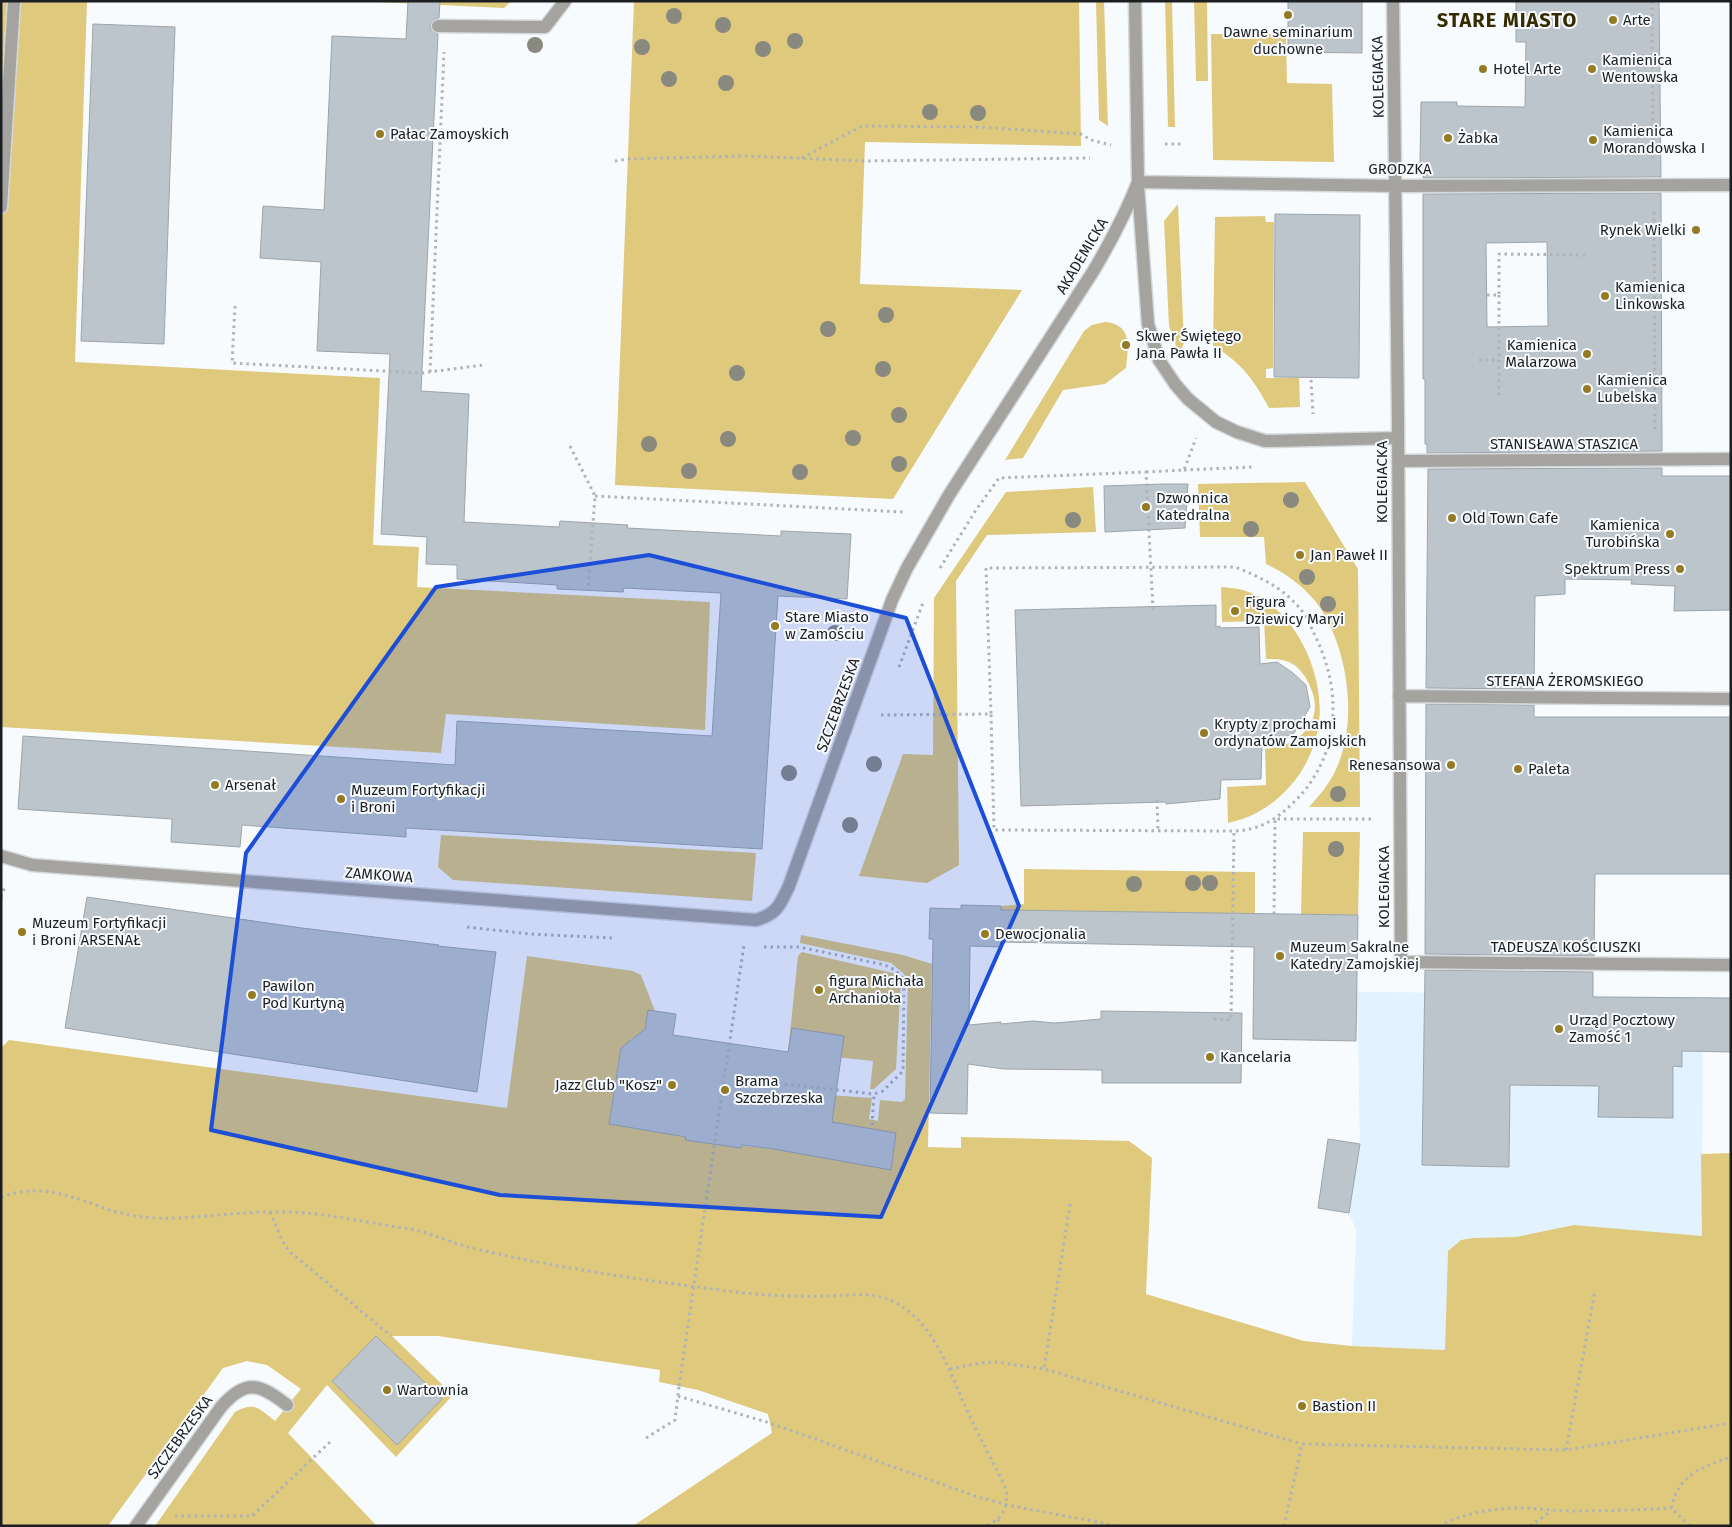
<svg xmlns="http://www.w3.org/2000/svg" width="1732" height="1527" font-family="'Fira Sans',sans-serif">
  <rect width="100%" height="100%" fill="#f8fbfe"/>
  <path fill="#e2f2fe" d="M1357,992l142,1 204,5 -1,238 -128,-11 -58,12 -43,1 -12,2 -13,11 -2,99 -94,-4 4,-116 -7,-17 11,-69z"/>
  <path fill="#dfc97d" d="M1,1h86l-12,361 305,16 -7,167 46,2 -2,40 293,15 -5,128 -259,-16 -5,39 -440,-26z
    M356,1h155l-7,7z
    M634,1h445l2,145 -216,-4 -5,142 162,6 -129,209 -278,-14z
    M1096,1h8l4,125 -9,-6z
    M1165,1h7l3,126h-7z
    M1194,1h13l1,80h-12z
    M1211,34h75l1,49 45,1 2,78 -121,-2z
    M1178,204l6,139 -5,11 -10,-28 -5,-105z
    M1265,216l1,6h8l-1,146 -7,1v9h33l1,29 -31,1c-15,-28 -28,-46 -56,-62l2,-129z
    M1105,322c28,2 23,26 21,46l-21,16 -42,6 -40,68 -18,2 79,-129 8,-6z
    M1305,482l53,87 2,238h-51c11,-12 22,-25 28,-40 21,-47 11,-118 -18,-161 -14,-19 -32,-32 -53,-42l-2,-27h-64l-2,-53z
    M1093,487l3,45 -109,3 -31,46 3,284 -32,18 -68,-7 44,-122 30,1 1,-157 72,-106z
    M1221,587c7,1 15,1 22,3 51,15 82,83 76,132 -6,49 -43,91 -91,101l-1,-36 39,-2 -1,-36c36,-3 62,-29 44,-65 -4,-9 -11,-18 -20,-22 -8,-3 -15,-3 -23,-3l-2,-38 -42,1z
    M1303,832h57l-2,83 -57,-1z
    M441,835l315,18 -4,48 -299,-21 -15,-13z
    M1024,869l231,3v42l-254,-4v-4l23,-2z
    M801,935l102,20 29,9 -4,183 33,1v-11l168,4 23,17 -6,136 158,47 48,5 93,4 3,-99 13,-11 12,-2 43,-1 58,-12 128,11 -1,-82 30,-1v373h-1098l139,-93 -4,-19 -70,-24 -39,-8 1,-12 -222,-34h-46l61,59 -57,62 -69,-72 -39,48 89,93h-222l80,-114c20,-11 24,-3 40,9l26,-32 -34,-24 -20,-4 -24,7 -115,158h-107v-478l8,-8 498,68 20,-152 106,15 8,4 14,36 -8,7 -3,19 -8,-1 -5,3 -12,19 -10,66 77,13v3l88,9 26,-56 72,5 -3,21 9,2 2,-21 22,2 3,-3 3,-120 -5,-6 -12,-10 -91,-20z
    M802,952l91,21 8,8 -5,88 -22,20h-4l3,-28 -85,-9 10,-96z"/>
  <path fill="#bcc5cb" stroke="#9ca5ab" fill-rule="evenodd" d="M408,1h32l-1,17 -5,1 -4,6 1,5 7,4 -17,357 48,3 -5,128 95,5 1,-6 68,4 -1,3 154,8v-5l70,3 -4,65 -69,-3 -16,253 -356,-21v9l-164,-12 -2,22 -69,-5 1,-23 -154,-10 5,-73 432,29 2,-44 255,15 9,-143 -97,-5 -1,4 -66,-3v-4l-100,-6v-14l-31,-1 1,-27 -46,-3 9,-180 -73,-3 4,-89 -61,-4 3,-52 61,4 8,-174 74,3z
    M1288,1h74v52l-74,-1z
    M1516,1h143l2,176 -238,1v-15h-3l1,-61h36v4l68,1 1,-65h-10z
    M93,24l82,3 -11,317 -83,-3z
    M1661,193l1,258 -235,2v-9h-2v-65h-2v-185zM1547,242l1,84 -61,1 -1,-84z
    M1275,214l85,1 -1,163 -85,-1z
    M1662,468v8h69v134l-57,1 1,-25 -44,-2 1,-4 -67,-1v15l-30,2 -1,93 -108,-1 2,-219z
    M1164,484h24l-3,44 -80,4 -1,-46z
    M1216,605v22l4,-1v2l39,-1 1,37 17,-2 16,11 13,12 4,22 -16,26 -16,7h-16l-1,39 -40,1 -1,19 -54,5v-2l-145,4 -6,-196z
    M1426,704l108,1v12h197v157h-136l-1,82 -169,-2z
    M87,897l215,31 137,17 -1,1 58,6 -19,140 -412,-64z
    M961,905l40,1v4l357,5 -2,126 -103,-2 1,-92 -253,-5 -1,5 -30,-1 -1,79 32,-3v2l32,-3 22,2 46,-4v-8l141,2 -1,70h-139v-13l-98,-1 -36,-5 -1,50 -37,-1 3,-174h-4l1,-31 31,1z
    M1425,970l168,2v25l138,1v54l-49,-1v16l-9,-1v52l-75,-1 1,-31 -89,-1 -1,82 -87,-2z
    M648,1010l28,4 -3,21 115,17 4,-24 52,8 -12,86 64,11 -5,37 -117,-21 -32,-4 -1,3 -56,-8 1,-3 -77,-13 12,-76 24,-19z
    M1328,1139l32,5 -11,69 -31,-5z
    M376,1336l66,63 -45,46 -65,-64z"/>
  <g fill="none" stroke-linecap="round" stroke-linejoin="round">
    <defs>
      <path id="minor" d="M1393,1l5,418 3,543 330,3
        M438,26l107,1 20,-26
        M1138,182l257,4 336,-1
        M1138,186l10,138 11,36 16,24 13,15 28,23 21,10 28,9 133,-3
        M1,207l13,-206
        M1398,461l333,-2
        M1399,696l332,3
        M1,856l31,9 724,55c21,-6 24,-15 33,-34l103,-286 15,-32 42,-73 145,-225c17,-29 32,-57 44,-88l-3,-181
        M136,1526l85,-119c25,-29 39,-23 66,-2"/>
    </defs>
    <use href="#minor" stroke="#d5d8db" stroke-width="15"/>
    <path stroke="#b0b3b6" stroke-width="3" stroke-dasharray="2.5 4" stroke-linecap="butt" d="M1652,1l1,157
      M441,130l9,2
      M1165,144h16
      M802,158l60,-32 118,1 101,7 10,6 20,5
      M615,161l13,-2 119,-3 117,5 226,-3
      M1654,212l1,221
      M1487,295h12v-41l88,1
      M1499,295v103
      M235,306l-3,57 190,10 61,-8
      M1479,360h20
      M430,372l14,-320
      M1311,380l2,34
      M570,446l25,50 -7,94
      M1184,470l69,-3
      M1146,472l38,-2 12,-32
      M595,496l308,16
      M940,568l36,-58 23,-32 147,-6 7,138
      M899,667l25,-67
      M881,715l110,-1 3,116 240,1c26,-1 43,-12 60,-29 45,-44 49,-107 23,-162 -6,-13 -11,-26 -21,-36 -17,-18 -38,-28 -61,-37l-249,1 5,146
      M1157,800l1,30
      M1,897l4,-11
      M1274,914l1,-95h99
      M467,927l63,7 83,4
      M764,947h35l86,18 10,5 9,9 -1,92 -20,20 -9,3 -91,-10
      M1214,1019l17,1 3,-189
      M872,1125l2,-31
      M712,1161l32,-216
      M1,1197c42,-15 70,0 109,13 22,7 44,9 67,8 43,-2 86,-9 129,-5 25,2 49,7 73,11 15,3 30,4 44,8 17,5 32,12 49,16 84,20 170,32 256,43 31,4 64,6 95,5 23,0 46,-5 67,4 42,18 59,70 76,108 12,26 25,51 38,76 7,19 1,32 -17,42
      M1070,1204l-26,165 258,75
      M270,1212l12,28 7,11 102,85
      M950,1369l30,-6 16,-1 48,7
      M678,1396l92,27 205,73 32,9 111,21
      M646,1438l29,-18 4,-34
      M1566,1450l29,-160
      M175,1516h77l78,-74
      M998,1519l4,7
      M1284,1526l18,-82 264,6 165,-27
      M1439,1526c24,-13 55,-18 82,-18 17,0 33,3 50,3 33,0 66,-1 100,-3
      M1530,1526l22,-15
      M1690,1526l-19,-18c9,-35 29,-40 60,-51"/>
    <use href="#minor" stroke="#a4a39f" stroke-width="12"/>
    <path stroke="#b0b3b6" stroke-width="3" stroke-dasharray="2.5 4" stroke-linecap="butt" d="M679,1386l33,-225"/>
  </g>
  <g fill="#8a8980">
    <circle cx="674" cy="16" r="8"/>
    <circle cx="723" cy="25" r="8"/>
    <circle cx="795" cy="41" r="8"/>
    <circle cx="535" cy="45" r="8"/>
    <circle cx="642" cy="47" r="8"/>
    <circle cx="763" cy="49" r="8"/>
    <circle cx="669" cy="79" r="8"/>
    <circle cx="726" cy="83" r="8"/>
    <circle cx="930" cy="112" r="8"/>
    <circle cx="978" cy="113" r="8"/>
    <circle cx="886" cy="315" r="8"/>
    <circle cx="828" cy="329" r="8"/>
    <circle cx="883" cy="369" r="8"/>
    <circle cx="737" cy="373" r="8"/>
    <circle cx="899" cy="415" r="8"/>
    <circle cx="853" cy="438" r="8"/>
    <circle cx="728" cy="439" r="8"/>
    <circle cx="649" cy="444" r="8"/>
    <circle cx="899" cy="464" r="8"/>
    <circle cx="689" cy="471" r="8"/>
    <circle cx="800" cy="472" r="8"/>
    <circle cx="1291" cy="500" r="8"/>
    <circle cx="1073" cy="520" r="8"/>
    <circle cx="1251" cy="529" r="8"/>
    <circle cx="1307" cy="577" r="8"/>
    <circle cx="1328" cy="604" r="8"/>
    <circle cx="835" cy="633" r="8"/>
    <circle cx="874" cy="764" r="8"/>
    <circle cx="789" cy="773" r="8"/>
    <circle cx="1338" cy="794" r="8"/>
    <circle cx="850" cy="825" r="8"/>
    <circle cx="1336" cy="849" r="8"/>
    <circle cx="1193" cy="883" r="8"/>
    <circle cx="1210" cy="883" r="8"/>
    <circle cx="1134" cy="884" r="8"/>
  </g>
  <path fill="#1d4ed8" fill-opacity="0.2" stroke="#1d4ed8" stroke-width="4" stroke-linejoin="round" d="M649,555l257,63 113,288 -138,311 -381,-22 -289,-65 35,-277 190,-266z"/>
  <g fill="#927b22" stroke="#f8fbfe" stroke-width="2">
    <circle cx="1288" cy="15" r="5"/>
    <circle cx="1613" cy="20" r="5"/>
    <circle cx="1483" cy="69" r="5"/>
    <circle cx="1592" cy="69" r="5"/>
    <circle cx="380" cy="134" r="5"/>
    <circle cx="1448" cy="138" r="5"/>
    <circle cx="1593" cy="140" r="5"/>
    <circle cx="1696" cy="230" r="5"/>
    <circle cx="1605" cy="296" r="5"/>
    <circle cx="1126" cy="345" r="5"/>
    <circle cx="1587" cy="354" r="5"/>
    <circle cx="1587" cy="389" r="5"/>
    <circle cx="1146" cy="507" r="5"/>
    <circle cx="1452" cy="518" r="5"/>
    <circle cx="1670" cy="534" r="5"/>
    <circle cx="1300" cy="555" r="5"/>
    <circle cx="1680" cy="569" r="5"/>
    <circle cx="1235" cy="611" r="5"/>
    <circle cx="775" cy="626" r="5"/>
    <circle cx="1204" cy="733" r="5"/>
    <circle cx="1451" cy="765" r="5"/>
    <circle cx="1518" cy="769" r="5"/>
    <circle cx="215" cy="785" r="5"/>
    <circle cx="341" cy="799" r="5"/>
    <circle cx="22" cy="932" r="5"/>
    <circle cx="985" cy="934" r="5"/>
    <circle cx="1280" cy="956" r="5"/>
    <circle cx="819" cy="990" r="5"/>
    <circle cx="252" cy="995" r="5"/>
    <circle cx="1559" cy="1029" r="5"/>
    <circle cx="1210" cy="1057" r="5"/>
    <circle cx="672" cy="1085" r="5"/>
    <circle cx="725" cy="1090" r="5"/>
    <circle cx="387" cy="1390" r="5"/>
    <circle cx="1302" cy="1406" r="5"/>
  </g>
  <g text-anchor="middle" stroke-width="4" stroke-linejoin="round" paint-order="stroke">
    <g font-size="15" fill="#1c1f22" stroke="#f8fbfe" text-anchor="start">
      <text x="1623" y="25">Arte</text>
      <text x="1288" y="37" text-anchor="middle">Dawne seminarium<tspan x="1288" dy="17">duchowne</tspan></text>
      <text x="1602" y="65">Kamienica<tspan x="1602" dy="17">Wentowska</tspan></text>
      <text x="1493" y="74">Hotel Arte</text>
      <text x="1603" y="136">Kamienica<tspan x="1603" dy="17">Morandowska I</tspan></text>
      <text x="390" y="139">Pałac Zamoyskich</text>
      <text x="1458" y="143">Żabka</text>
      <text x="1686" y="235" text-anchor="end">Rynek Wielki</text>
      <text x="1615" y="292">Kamienica<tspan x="1615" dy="17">Linkowska</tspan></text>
      <text x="1136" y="341">Skwer Świętego<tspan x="1136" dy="17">Jana Pawła II</tspan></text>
      <text x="1577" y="350" text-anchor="end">Kamienica<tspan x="1577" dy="17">Malarzowa</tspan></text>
      <text x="1597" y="385">Kamienica<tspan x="1597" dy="17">Lubelska</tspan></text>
      <text x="1156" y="503">Dzwonnica<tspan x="1156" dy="17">Katedralna</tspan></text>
      <text x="1462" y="523">Old Town Cafe</text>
      <text x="1660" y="530" text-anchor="end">Kamienica<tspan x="1660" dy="17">Turobińska</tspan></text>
      <text x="1310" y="560">Jan Paweł II</text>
      <text x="1670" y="574" text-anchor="end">Spektrum Press</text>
      <text x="1245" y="607">Figura<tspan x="1245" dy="17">Dziewicy Maryi</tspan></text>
      <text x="785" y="622">Stare Miasto<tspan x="785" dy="17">w Zamościu</tspan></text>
      <text x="1214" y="729">Krypty z prochami<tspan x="1214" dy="17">ordynatów Zamojskich</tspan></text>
      <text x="1441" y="770" text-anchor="end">Renesansowa</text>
      <text x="1528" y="774">Paleta</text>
      <text x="225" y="790">Arsenał</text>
      <text x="351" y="795">Muzeum Fortyfikacji<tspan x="351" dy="17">i Broni</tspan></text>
      <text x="32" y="928">Muzeum Fortyfikacji<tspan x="32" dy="17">i Broni ARSENAŁ</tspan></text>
      <text x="995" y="939">Dewocjonalia</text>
      <text x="1290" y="952">Muzeum Sakralne<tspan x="1290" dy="17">Katedry Zamojskiej</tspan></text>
      <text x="829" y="986">figura Michała<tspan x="829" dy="17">Archanioła</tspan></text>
      <text x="262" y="991">Pawilon<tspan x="262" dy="17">Pod Kurtyną</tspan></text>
      <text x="1569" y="1025">Urząd Pocztowy<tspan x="1569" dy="17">Zamość 1</tspan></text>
      <text x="1220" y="1062">Kancelaria</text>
      <text x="735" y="1086">Brama<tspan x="735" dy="17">Szczebrzeska</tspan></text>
      <text x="662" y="1090" text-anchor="end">Jazz Club "Kosz"</text>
      <text x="397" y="1395">Wartownia</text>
      <text x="1312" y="1411">Bastion II</text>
    </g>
    <g font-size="15" fill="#1c1f22" stroke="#f8fbfe">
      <text transform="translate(1378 77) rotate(-91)" y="5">KOLEGIACKA</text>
      <text x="1400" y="174">GRODZKA</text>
      <text transform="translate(1082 256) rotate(-59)" y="5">AKADEMICKA</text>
      <text x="1564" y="449">STANISŁAWA STASZICA</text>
      <text transform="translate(1382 482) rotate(-90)" y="5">KOLEGIACKA</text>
      <text x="1565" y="686">STEFANA ŻEROMSKIEGO</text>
      <text transform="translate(838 705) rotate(-70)" y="5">SZCZEBRZESKA</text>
      <text transform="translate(379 875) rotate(4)" y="5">ZAMKOWA</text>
      <text transform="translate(1384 887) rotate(-90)" y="5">KOLEGIACKA</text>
      <text x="1566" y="952">TADEUSZA KOŚCIUSZKI</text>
      <text transform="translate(180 1437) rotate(-54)" y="5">SZCZEBRZESKA</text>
    </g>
    <g font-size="20" font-weight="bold" letter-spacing="1" fill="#372c01" stroke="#f8fbfe">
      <text x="1507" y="27">STARE MIASTO</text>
    </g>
  </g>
  <rect width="1732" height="1527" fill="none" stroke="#1c1f22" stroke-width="5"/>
</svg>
